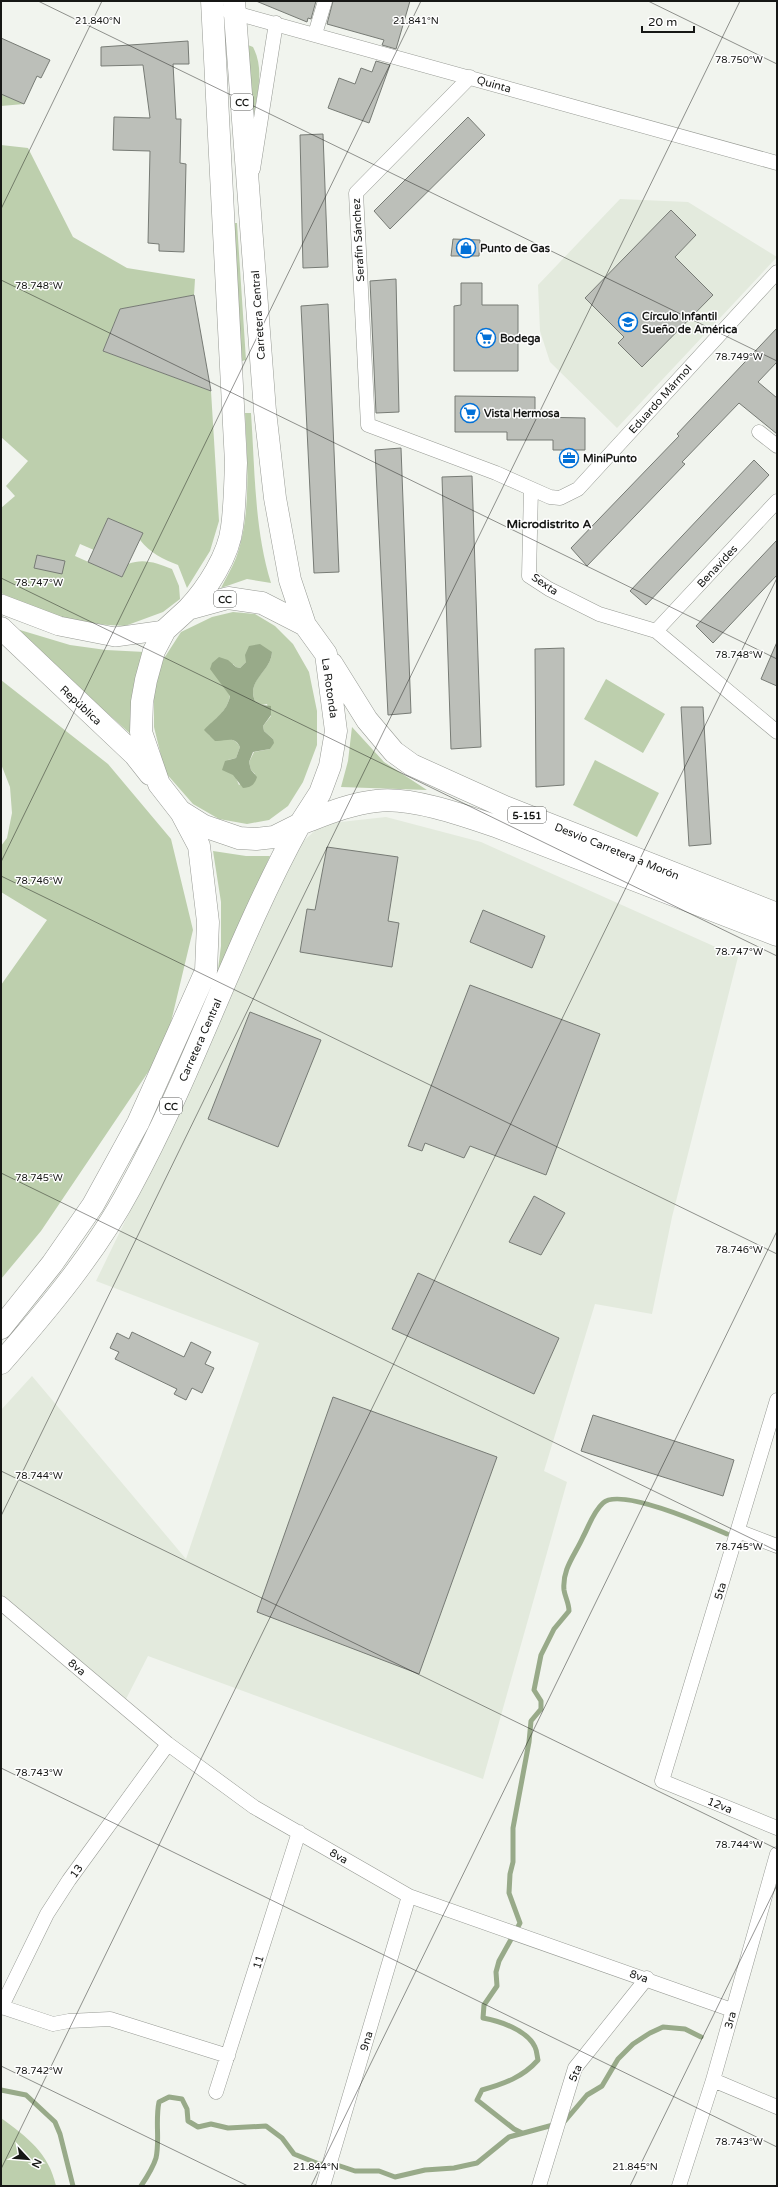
<svg xmlns="http://www.w3.org/2000/svg" width="778" height="2187" font-family="'Varela Round',sans-serif">
  <rect width="100%" height="100%" fill="#f1f4ee"/>
  <path fill="#e3eadd" d="M620,199l68,3 89,55 -160,171 -67,-66 -10,-31 -2,-46z
    M386,817l95,25 257,115 -66,260 -20,97 -57,-10 -51,167 23,11 -84,297 -335,-123 -24,47 -123,-106v-187l31,-34 154,183 73,-216 -163,-62 87,-179 112,-253 27,-25z"/>
  <path fill="#bdcfad" fill-rule="evenodd" d="M248,45l5,2c12,23 4,48 0,73z
    M1,94l23,10 -23,2z
    M1,145l27,3 45,89 54,31 68,11 -1,16 -74,14 -17,42 108,40 8,130 -9,30 -23,37 -9,-23c-15,-6 -28,-12 -38,-25l2,-7 -34,-15 -14,32 -14,-6 -5,12 47,21 6,-13c16,-6 28,-1 44,5l7,17 1,13 -17,13 -38,14 -48,-3 -34,-9 -42,-21v-85l14,-12 -9,-10 22,-25 -27,-24z
    M233,223h4l9,137 -4,1z
    M245,413h6c4,56 3,115 20,170l-24,-4 -26,9c5,-10 11,-20 15,-30 16,-43 11,-100 9,-145z
    M233,612l22,2 20,12 18,18 16,28 8,39v34l-14,37 -15,24 -19,14 -22,4 -28,-5 -26,-15 -28,-32 -11,-45v-38l7,-26 20,-31 31,-15zM272,652c-1,20 -26,27 -17,49l7,4 5,-1 4,12 -8,10 1,5 9,8 -3,10 -16,3 -5,10 2,8 4,4 -16,11 -11,-25 8,-2 4,-11c-5,-11 -19,-9 -30,-11l-4,-5c9,-15 21,-17 24,-36l-8,-11 11,-20 3,3 4,1 6,-6v-4z
    M10,627l60,18 36,5 39,2 -11,85z
    M606,679l59,35 -22,39 -59,-34z
    M1,680l107,84 63,75 22,91 -28,117 -124,184 -40,48v-294l46,-65 -46,-28v-46l6,-8 5,-25 -2,-26 -9,-23z
    M352,727l32,35 43,28 -86,-3 7,-26z
    M595,760l64,33 -22,44 -64,-32z
    M213,851l33,5h24l-53,121 4,-31v-44z
    M1,2118c26,19 48,35 55,68h-55z"/>
  <path fill="#98aa89" d="M260,644l12,8c-1,20 -26,28 -17,49l7,4 9,1v9l-8,11 1,5 9,8 1,4 -4,6 -17,3 -4,10 2,8 6,7c-2,7 -6,11 -14,11l-10,-13 -11,-5 3,-9 11,-3 4,-11c-6,-12 -14,-5 -25,-6l-11,-11c11,-12 23,-18 26,-34l-20,-27 2,-6 7,-6 9,3 8,7 4,1 6,-6 -1,-7 4,-9z"/>
  <g fill="none" stroke-linecap="round" stroke-linejoin="round">
    <path stroke="#98aa89" stroke-width="5" d="M1,2090l25,5 29,27 5,12 13,52
      M522,2133l-8,-4 -37,-29 5,-10c22,-6 41,-13 56,-30 -1,-4 -1,-9 -3,-13 -8,-17 -35,-26 -52,-29l1,-13 13,-19 -1,-14 3,-11 21,-38 -11,-30 1,-19 3,-12v-34l16,-86 2,-21 10,-12v-8l-7,-11 7,-35 13,-26 15,-18c0,-8 -4,-14 -5,-21 -2,-21 11,-35 19,-53 6,-11 10,-25 20,-34 17,-16 103,22 124,31
      M141,2186c6,-9 12,-18 15,-28 4,-18 -1,-37 3,-56l10,-5 13,2 5,10 1,12 10,6 13,-3 17,4 38,-2 16,12 12,16 25,10 18,1 18,6h24l16,6 30,-7 29,-2 23,-5 32,-26 55,-15 23,-27 15,-9 16,-27 15,-15 17,-11 13,-6 22,2 16,8"/>
  </g>
  <path fill="#bcbfb9" stroke="#777b75" d="M256,1h60l-5,18 -3,-1 -1,4z
    M333,1h77l-14,48 -14,-4 2,-5 -57,-16z
    M1,38l49,22 -9,18 -4,-2 -13,28 -23,-10z
    M188,41l1,23h-16l3,55h5l-1,44 6,1 -2,88 -25,-1v-7l-11,-1 2,-92 -37,-1 1,-33 36,1 -7,-53 -42,1v-19z
    M376,61l14,4 -21,58 -41,-15 11,-30 16,6 6,-16 11,4z
    M468,117l17,18 -95,94 -16,-18z
    M323,134l5,133 -25,1 -3,-133z
    M671,210l25,25 -21,22 38,38 -71,72 -24,-24 6,-6 -39,-39z
    M453,239l27,1 -1,16h-28z
    M396,279l3,133 -23,1 -6,-132z
    M461,283h21v22h36v66h-64v-65l7,-1z
    M194,295l17,96 -108,-40 17,-42z
    M328,304l11,268 -25,1 -13,-267z
    M777,328v34l-19,20 19,16v36l-38,-31 -57,59 3,2 -98,102 -16,-18 108,-112 -2,-2z
    M455,396l80,1v20l50,1v32h-32v-10h-46v-8h-52z
    M401,448l10,265 -23,2 -13,-265z
    M754,460l15,15 -123,130 -16,-14z
    M472,476l9,271 -30,2 -9,-272z
    M108,518l35,15 -21,44 -34,-15z
    M777,540v35l-64,68 -17,-17z
    M37,555l28,6 -3,13 -28,-6z
    M777,642v44l-16,-7z
    M564,648v137l-28,2 -1,-138z
    M681,707h22l8,137 -22,2z
    M327,847l71,10 -10,64 11,2 -7,44 -92,-15 7,-43 8,1z
    M483,910l62,26 -13,32 -62,-26z
    M470,985l130,49 -54,141 -76,-29 -6,12 -39,-15 -3,8 -14,-5z
    M250,1012l71,28 -43,107 -70,-28z
    M534,1196l31,17 -24,42 -32,-13z
    M418,1273l141,65 -25,56 -142,-65z
    M132,1332l52,25 7,-15 20,10 -6,12 9,4 -12,25 -10,-5 -6,12 -12,-6 3,-5 -62,-30 4,-7 -9,-4 7,-15 12,6z
    M333,1397l164,60 -78,217 -162,-62z
    M593,1415l141,45 -11,36 -142,-45z"/>
  <g fill="none" stroke-linecap="round" stroke-linejoin="round">
    <defs>
      <path id="street" d="M228,11l549,152
        M315,34l10,-33
        M470,77l-114,116 12,232 128,48 54,24 10,1 18,-9 199,-217
        M253,169l23,-146
        M759,432l18,14
        M531,489l-2,87 20,13 50,25 57,17 121,101
        M656,631l121,-130
        M777,1400l-115,381 115,47
        M738,1531l39,15
        M1,1603l167,141 86,63 155,89 323,114
        M2,2007l51,17 16,-3 41,-2 118,37
        M1,2008l46,-94 22,-34 99,-136
        M713,2080l64,27
        M216,2092l83,-260
        M323,2186l86,-290
        M539,2186l36,-118 72,-90
        M679,2186l34,-106 64,-226"/>
      <path id="secondary" d="M1,604l58,22 56,11 50,-7"/>
      <path id="primary" d="M234,1l31,410 10,87 15,82 15,45
        M228,598l34,5 43,22 21,29 10,77 -6,35 -10,27 -20,31 -26,13 -18,2 -17,-1 -35,-12 -24,-15 -21,-27 -18,-52 1,-30 4,-22 8,-29 11,-21 23,-21z
        M188,609c19,-20 41,-54 44,-82 3,-21 3,-43 4,-64l-24,-462
        M1,628l134,127 15,19
        M332,664l35,56 27,32 18,13 93,42 272,107
        M1,1328l51,-64 41,-59 45,-82 68,-152 2,-49 -9,-76 -18,-34
        M1,1363c47,-54 95,-111 129,-175 64,-117 105,-246 170,-364 24,-9 49,-20 76,-23 34,-5 90,15 122,26l279,108"/>
    </defs>
    <use href="#street" stroke="#979a94" stroke-width="15"/>
    <use href="#secondary" stroke="#979a94" stroke-width="20"/>
    <use href="#primary" stroke="#979a94" stroke-width="23"/>
    <use href="#street" stroke="#fff" stroke-width="14"/>
    <use href="#secondary" stroke="#fff" stroke-width="19"/>
    <use href="#primary" stroke="#fff" stroke-width="22"/>
  </g>
  <path fill="none" stroke="#161715" stroke-width="1" stroke-opacity="0.45" d="M38,1l739,360M648,1l129,63M1,209l101,-208M1,280l776,379M1,578l776,378M1,862l420,-861M1,876l776,378M1,1173l776,378M1,1471l776,378M1,1516l739,-1515M1,1768l776,379M1,2066l247,120M1,2169l776,-1591M311,2186l466,-955M630,2186l147,-301"/>
  <defs>
    <symbol id="shop-ring" viewBox="-11 -11 22 22"><circle r="9.5" fill="#fff" stroke="#0271d8" stroke-width="1.5"/><path d="M-5-2.5h2.3a2.7 3.5 0 0 1 5.4 0H5L5.5 6h-11ZM-1.5-2.5h3a1.5 2.3 0 0 0-3 0Z" fill="#0271d8"/></symbol>
    <symbol id="school-ring" viewBox="-11 -11 22 22"><circle r="9.5" fill="#fff" stroke="#0271d8" stroke-width="1.5"/><path d="M0-5L7-2L0 1L-7-2ZM-4 1L0 2.5L4 1V4Q0 6-4 4Z" fill="#0271d8"/></symbol>
    <symbol id="supermarket-ring" viewBox="-11 -11 22 22"><circle r="9.5" fill="#fff" stroke="#0271d8" stroke-width="1.5"/><path d="M-6-5.5h2.5l.6 2H6L4.5 2H-2.5L-4.4-4H-6ZM-1.5 3.2a1.3 1.3 0 1 0 .1 0ZM3 3.2a1.3 1.3 0 1 0 .1 0Z" fill="#0271d8"/></symbol>
    <symbol id="office-ring" viewBox="-11 -11 22 22"><circle r="9.5" fill="#fff" stroke="#0271d8" stroke-width="1.5"/><path d="M-6-3h4V-5.5h4V-3h4V5H-6ZM-1-4.5V-3h2v-1.5ZM-6 0V1H6V0Z" fill="#0271d8"/></symbol>
  </defs>
  <g fill-rule="evenodd">
    <use href="#shop-ring" x="455" y="237" width="22" height="22"/>
    <use href="#school-ring" x="617" y="311" width="22" height="22"/>
    <use href="#supermarket-ring" x="475" y="327" width="22" height="22"/>
    <use href="#supermarket-ring" x="459" y="402" width="22" height="22"/>
    <use href="#office-ring" x="558" y="447" width="22" height="22"/>
  </g>
  <g text-anchor="middle" stroke-width="3" stroke-linejoin="round" paint-order="stroke">
    <g fill="#fff" stroke="#5c5d5b" stroke-width="1">
      <rect x="231" y="94" width="22" height="16" rx="3"/>
      <rect x="214" y="591" width="22" height="16" rx="3"/>
      <rect x="508" y="807" width="38" height="16" rx="3"/>
      <rect x="160" y="1098" width="22" height="16" rx="3"/>
    </g>
    <g font-size="10" font-weight="bold" fill="#161715">
      <text x="242" y="106">CC</text>
      <text x="225" y="603">CC</text>
      <text x="527" y="819">5-151</text>
      <text x="171" y="1110">CC</text>
    </g>
    <g font-size="11" fill="#161715" stroke="#fff">
      <text transform="translate(494 84) rotate(16)" y="4">Quinta</text>
      <text transform="translate(358 240) rotate(-93)" y="4">Serafín Sánchez</text>
      <text transform="translate(258 315) rotate(-94)" y="4">Carretera Central</text>
      <text transform="translate(660 399) rotate(-48)" y="4">Eduardo Mármol</text>
      <text transform="translate(717 566) rotate(-47)" y="4">Benavides</text>
      <text transform="translate(545 584) rotate(35)" y="4">Sexta</text>
      <text transform="translate(330 688) rotate(82)" y="4">La Rotonda</text>
      <text transform="translate(81 705) rotate(43)" y="4">República</text>
      <text transform="translate(617 851) rotate(22)" y="4">Desvio Carretera a Morón</text>
      <text transform="translate(200 1040) rotate(-66)" y="4">Carretera Central</text>
      <text transform="translate(720 1591) rotate(-73)" y="4">5ta</text>
      <text transform="translate(77 1667) rotate(40)" y="4">8va</text>
      <text transform="translate(720 1805) rotate(22)" y="4">12va</text>
      <text transform="translate(339 1856) rotate(30)" y="4">8va</text>
      <text transform="translate(76 1871) rotate(-54)" y="4">13</text>
      <text transform="translate(258 1962) rotate(-72)" y="4">11</text>
      <text transform="translate(639 1976) rotate(19)" y="4">8va</text>
      <text transform="translate(730 2020) rotate(-74)" y="4">3ra</text>
      <text transform="translate(366 2041) rotate(-73)" y="4">9na</text>
      <text transform="translate(575 2073) rotate(-66)" y="4">5ta</text>
    </g>
    <g font-size="11" font-weight="bold" fill="#161715" stroke="#fff" text-anchor="start">
      <text x="480" y="252">Punto de Gas</text>
      <text x="642" y="320">Círculo Infantil<tspan x="642" dy="13">Sueño de América</tspan></text>
      <text x="500" y="342">Bodega</text>
      <text x="484" y="417">Vista Hermosa</text>
      <text x="583" y="462">MiniPunto</text>
    </g>
    <g font-size="12" font-weight="bold" fill="#161715" stroke="#fff">
      <text x="549" y="528">Microdistrito A</text>
    </g>
  </g>
  <g font-size="10" text-anchor="middle" fill="#161715" stroke="#fff" stroke-width="3" stroke-linejoin="round" paint-order="stroke">
    <text x="98" y="24">21.840°N</text>
    <text x="416" y="24">21.841°N</text>
    <text x="739" y="63">78.750°W</text>
    <text x="39" y="289">78.748°W</text>
    <text x="739" y="360">78.749°W</text>
    <text x="39" y="586">78.747°W</text>
    <text x="739" y="658">78.748°W</text>
    <text x="39" y="884">78.746°W</text>
    <text x="739" y="955">78.747°W</text>
    <text x="39" y="1181">78.745°W</text>
    <text x="739" y="1253">78.746°W</text>
    <text x="39" y="1479">78.744°W</text>
    <text x="739" y="1550">78.745°W</text>
    <text x="39" y="1776">78.743°W</text>
    <text x="739" y="1848">78.744°W</text>
    <text x="39" y="2074">78.742°W</text>
    <text x="739" y="2145">78.743°W</text>
    <text x="316" y="2170">21.844°N</text>
    <text x="635" y="2170">21.845°N</text>
  </g>
  <rect width="778" height="2187" fill="none" stroke="#161715" stroke-width="4"/>
  <g transform="translate(28 2159) rotate(116)" stroke="#ffffff" stroke-width="3" paint-order="stroke">
  <path d="M0-3L7 15L0 10L-7 15Z" fill="#161715"/>
  <text y="-6" font-size="11" font-weight="bold" text-anchor="middle" fill="#161715">N</text>
  </g>
  <path d="M642 26v6h52v-6" fill="none" stroke="#161715" stroke-width="2"/>
  <text x="648" y="26" font-size="12" fill="#161715" stroke="#ffffff" stroke-width="3" paint-order="stroke">20 m</text>
</svg>
